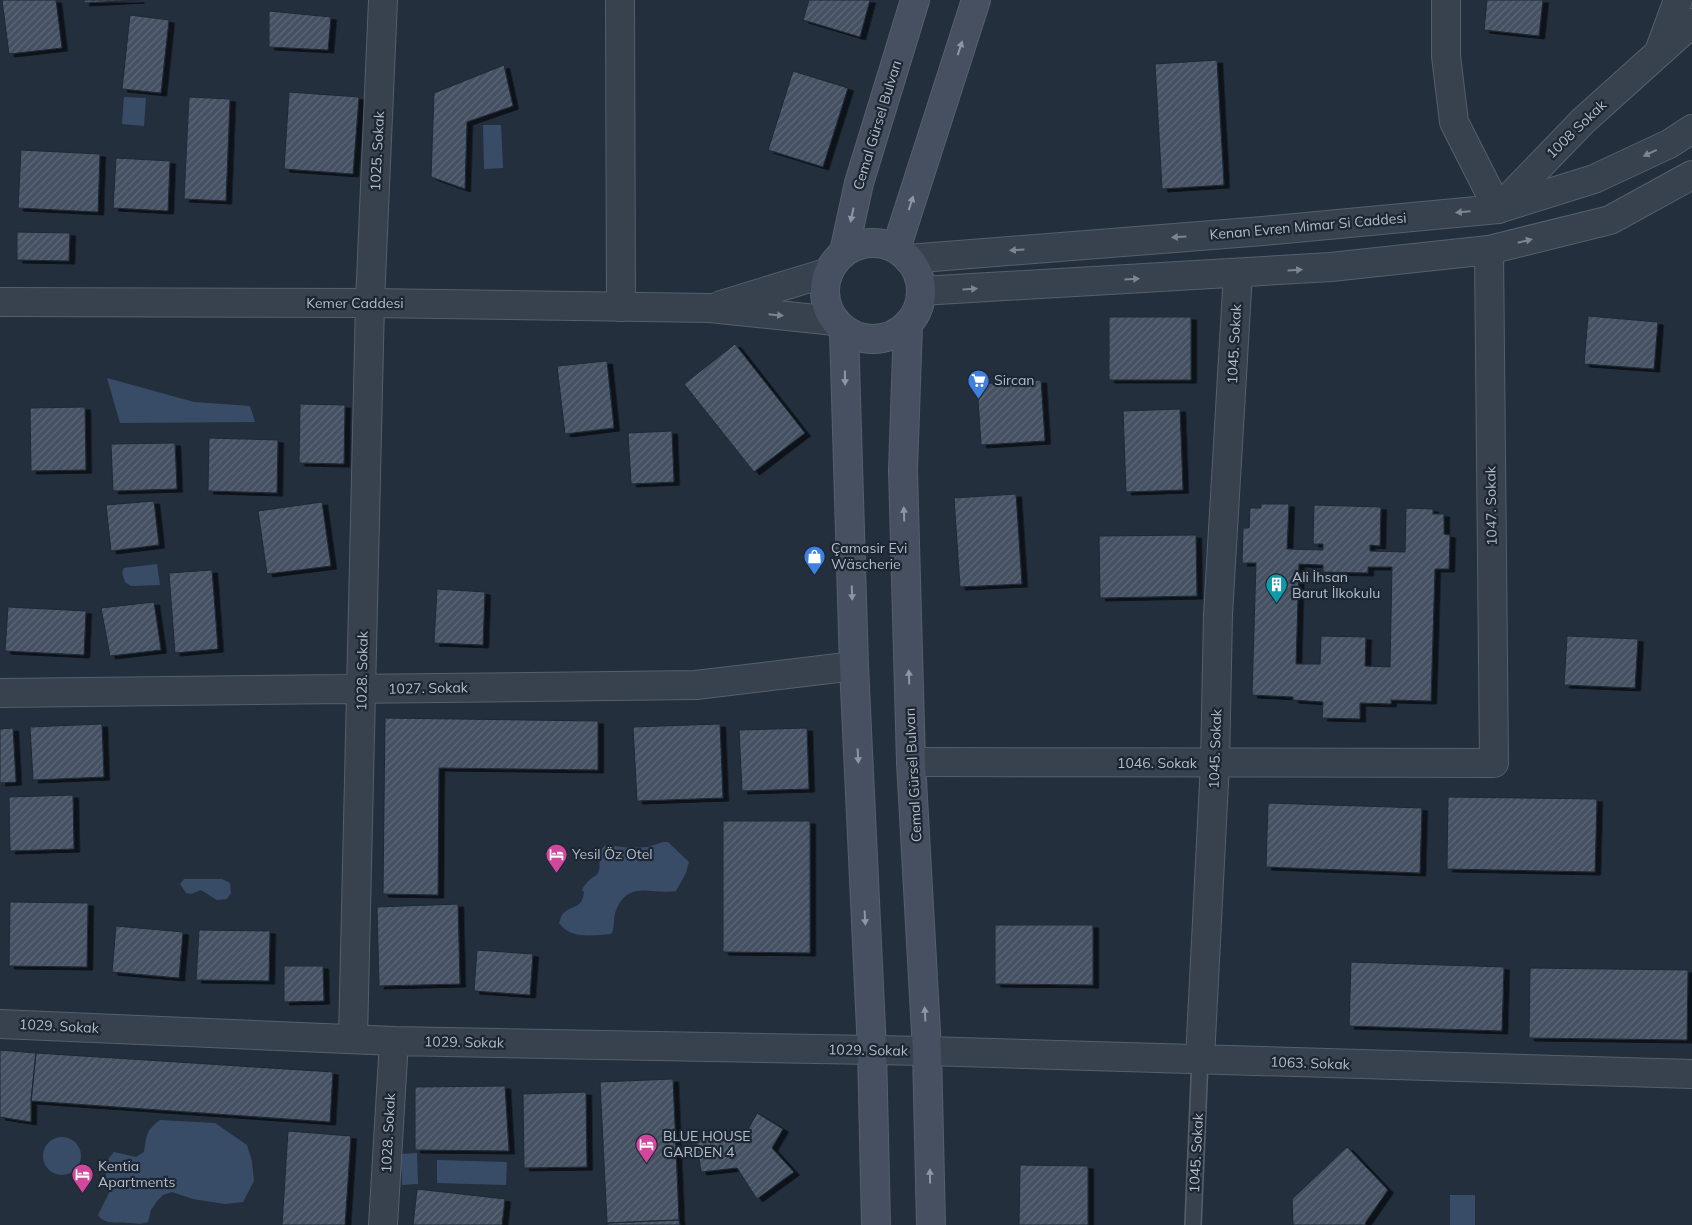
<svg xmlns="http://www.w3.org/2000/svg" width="1692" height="1225" font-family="Mulish,sans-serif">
  <defs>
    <pattern id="building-hatch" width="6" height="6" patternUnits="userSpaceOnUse" patternTransform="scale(1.25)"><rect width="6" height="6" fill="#455162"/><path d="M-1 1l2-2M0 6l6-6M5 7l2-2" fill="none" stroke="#5d6877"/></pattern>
    <filter id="shadow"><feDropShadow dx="5.5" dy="3" stdDeviation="0" flood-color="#0009"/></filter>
  </defs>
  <rect width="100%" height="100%" fill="#242f3e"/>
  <path fill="#394c67" d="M124,97l22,1 -2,28 -22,-2z
    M483,125h18l2,43 -19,1z
    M107,378l87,24 56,4 5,16 -135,1z
    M157,564l3,21 -29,1 -6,-4 -3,-10 2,-4z
    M663,842h5l21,20 -3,11 -10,18c-23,4 -46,-11 -59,17 -5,10 -1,19 -6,26 -19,1 -39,6 -52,-11 1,-3 2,-6 3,-8 8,-11 20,-4 22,-23l-2,-2c10,-20 22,-7 16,-38l8,-7 24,3 18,-1z
    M184,879h38l8,4 1,10 -4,6 -10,1 -16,-10 -10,4 -5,-1 -6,-9z
    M160,1120l55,3 32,22 5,17 2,19 -11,21 -18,2 -32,-5 -21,-7 -9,3 -6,6 -6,9 -3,12c-8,3 -11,1 -20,1 -12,-1 -23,2 -30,-8l11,-22 -5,-29 10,-12 22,5 8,-5c3,-16 1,-21 16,-32z
    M43 1156a19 19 0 1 1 38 0a19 19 0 1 1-38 0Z
    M417,1153l1,31 -16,1 -1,-31z
    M437,1160l70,2 -1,23 -69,-2z
    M1450,1195h25v30h-25z"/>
  <path fill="url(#building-hatch)" stroke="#1f2835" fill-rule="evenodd" filter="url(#shadow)" d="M2,0h54l6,48 -53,6z
    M84,0h55l-55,3z
    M809,0h61l-10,37 -57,-17z
    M1487,0h56l-4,36 -55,-6z
    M269,11l62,6 -3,33 -59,-3z
    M130,15l39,5 -8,73 -39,-4z
    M1217,60l7,125 -62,4 -7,-125z
    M504,65l9,41 -46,16 -2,67 -34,-12 3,-84z
    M793,71l55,17 -25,79 -55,-17z
    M289,92l70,5 -6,77 -69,-5z
    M189,97l41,2 -4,102 -42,-2z
    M21,150l79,4 -2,58 -80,-4z
    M116,158l54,3 -2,50 -55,-3z
    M17,232l53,1 -1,28 -52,-1z
    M1588,316l70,6 -4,47 -70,-5z
    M1109,317h82v63h-82z
    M735,344l70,89 -51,39 -70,-88z
    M607,361l7,67 -49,6 -8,-68z
    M1041,380l4,61 -64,4 -4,-61z
    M300,404l45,1 -1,59 -45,-1z
    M85,407l1,63 -55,1 -1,-63z
    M1180,409l3,81 -57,2 -3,-81z
    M672,431l2,51 -43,2 -3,-51z
    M209,438l69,2 -1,53 -69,-2z
    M175,443l2,46 -64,2 -2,-47z
    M1016,494l6,90 -62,3 -6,-89z
    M154,501l5,44 -48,6 -5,-46z
    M322,502l9,64 -64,8 -9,-63z
    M1261,504h28l-2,45 36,1v-6h-10l1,-39 67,2 -1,39 -10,-1v6l35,1 1,-44 27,1v5h11v20l6,1 -1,34h-14l-4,132 -40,-1v4l-31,-1v16l-38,-1 1,-16 -30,-2v-3l-41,-2 4,-132h-14l1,-35h6l1,-20h11zM1299,564l24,1v7l45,1v-6h24l-2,100 -25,-1 1,-29 -45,-1 -1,28h-24z
    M1196,535l1,61 -97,2 -1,-62z
    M212,570l6,79 -43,4 -6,-80z
    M437,589l48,3 -2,53 -49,-2z
    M154,602l7,48 -51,6 -9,-48z
    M8,607l78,4 -2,44 -79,-4z
    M1567,636l71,3 -3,49 -71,-3z
    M385,718l213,3v49l-159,-2 -1,127 -55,-1z
    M102,724l2,53 -71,3 -3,-53z
    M720,724l3,74 -86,3 -4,-74z
    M13,728l3,54 -16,1v-54z
    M807,728l2,61 -67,2 -3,-61z
    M73,795l1,54 -64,2 -1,-54z
    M1448,797l149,2 -2,73 -148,-3z
    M1268,803l154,5 -2,65 -154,-6z
    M723,821h87v132l-87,-1z
    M10,902l78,1 -1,64 -78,-1z
    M458,904l2,80 -81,2 -2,-79z
    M995,925h98v60l-98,-1z
    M116,926l67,6 -4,46 -67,-6z
    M199,930l71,1 -1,50 -73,-1z
    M477,950l56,4 -3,41 -56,-4z
    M1351,962l153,5 -2,64 -153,-5z
    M284,966h39l1,35 -40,1z
    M1530,968l158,2 -1,70 -158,-2z
    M0,1050l36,3 -5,48v21l-31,-5z
    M36,1053l297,19 -3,50 -299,-21z
    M673,1079l6,141 -72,3 -7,-141z
    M505,1086l4,65 -94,-1v-63z
    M586,1092l1,75 -63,1 -1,-74z
    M757,1113l26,16 -11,19 22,24 -37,27 -20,-31 -36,4 -5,-32 49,-5z
    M288,1131l63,5 -6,89h-63z
    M1347,1147l41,43 -23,33 1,2h-73l-1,-26z
    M1020,1165l68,1v59h-69z
    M417,1189l88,10 -3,26h-89z
    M679,1220l1,5h-73v-2z"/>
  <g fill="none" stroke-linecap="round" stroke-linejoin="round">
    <defs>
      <path id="service" d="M1193,1225l7,-166"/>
      <path id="minor" d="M620,0l1,307
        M1446,0v56l8,66 44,87 85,-88 109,-98
        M1660,49l18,-49
        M0,693l696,-8 158,-19
        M911,762l583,1 -5,-513
        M0,1024l394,17 533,10 765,23
        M353,1039l17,-736 13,-303
        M1200,1059l15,-296 3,-148 20,-342
        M383,1225l11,-184"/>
      <path id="tertiary" d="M908,259l355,-28 235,-22 96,-30 75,-35 23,-15
        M921,291l410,-24 158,-17 121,-30 82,-45
        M0,302l370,1 340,5 125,13
        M721,305l108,-33"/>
      <path id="secondary" d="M825 291a48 48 0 1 1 96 0a48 48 0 1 1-96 0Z
        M896,249l80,-249
        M844,252l15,-69 56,-183
        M908,325l-5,145 8,292 16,289 4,174
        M844,330l10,336 18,384 4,175"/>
    </defs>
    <use href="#service" stroke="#565f6c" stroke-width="18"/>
    <use href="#minor" stroke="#565f6c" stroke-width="30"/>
    <use href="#tertiary" stroke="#565f6c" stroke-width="30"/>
    <use href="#secondary" stroke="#565f6c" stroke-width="30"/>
    <use href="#service" stroke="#38414e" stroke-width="15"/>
    <use href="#minor" stroke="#38414e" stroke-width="28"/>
    <use href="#tertiary" stroke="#38414e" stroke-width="28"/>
    <use href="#secondary" stroke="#465061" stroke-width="28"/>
  </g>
  <defs><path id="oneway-solid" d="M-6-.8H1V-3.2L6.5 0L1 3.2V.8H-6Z" transform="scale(1.25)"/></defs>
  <g fill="#8e96a5">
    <use href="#oneway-solid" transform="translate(960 48) rotate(-72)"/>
    <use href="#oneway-solid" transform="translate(911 203) rotate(-72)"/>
    <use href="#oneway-solid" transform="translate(852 215) rotate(102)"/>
    <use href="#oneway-solid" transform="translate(845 378) rotate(89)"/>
    <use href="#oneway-solid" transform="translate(904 514) rotate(-92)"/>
    <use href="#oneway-solid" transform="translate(852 593) rotate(88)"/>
    <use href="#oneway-solid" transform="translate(909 677) rotate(-92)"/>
    <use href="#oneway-solid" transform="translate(858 756) rotate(87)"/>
    <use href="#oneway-solid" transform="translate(865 918) rotate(87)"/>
    <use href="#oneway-solid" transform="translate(925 1014) rotate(-93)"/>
    <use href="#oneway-solid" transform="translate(930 1176) rotate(-91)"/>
  </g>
  <g fill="#7c8592">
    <use href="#oneway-solid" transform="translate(1650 153) rotate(155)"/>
    <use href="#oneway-solid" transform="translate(1463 212) rotate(175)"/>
    <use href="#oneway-solid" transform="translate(1179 237) rotate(176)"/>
    <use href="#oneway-solid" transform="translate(1525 241) rotate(-14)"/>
    <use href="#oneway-solid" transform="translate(1017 250) rotate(176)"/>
    <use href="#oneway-solid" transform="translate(1295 270) rotate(-3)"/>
    <use href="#oneway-solid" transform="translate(1132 279) rotate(-3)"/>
    <use href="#oneway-solid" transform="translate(970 289) rotate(-3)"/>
    <use href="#oneway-solid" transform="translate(776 315) rotate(6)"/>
  </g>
  <defs>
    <symbol id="supermarket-pin" viewBox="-11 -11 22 30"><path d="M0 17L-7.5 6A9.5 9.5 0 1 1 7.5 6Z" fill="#3f7fe0" stroke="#1d2633"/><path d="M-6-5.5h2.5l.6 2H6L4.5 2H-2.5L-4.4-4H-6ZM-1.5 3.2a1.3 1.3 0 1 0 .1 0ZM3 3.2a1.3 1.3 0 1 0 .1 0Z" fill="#fff"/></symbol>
    <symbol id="shop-pin" viewBox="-11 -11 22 30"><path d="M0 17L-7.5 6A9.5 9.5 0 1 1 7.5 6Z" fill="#3f7fe0" stroke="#1d2633"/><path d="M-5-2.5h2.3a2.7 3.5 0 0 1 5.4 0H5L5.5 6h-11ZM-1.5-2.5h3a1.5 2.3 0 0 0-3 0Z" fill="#fff"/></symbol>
    <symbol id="building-pin" viewBox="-11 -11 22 30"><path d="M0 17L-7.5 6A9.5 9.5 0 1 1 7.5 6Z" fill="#0f9aa8" stroke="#1d2633"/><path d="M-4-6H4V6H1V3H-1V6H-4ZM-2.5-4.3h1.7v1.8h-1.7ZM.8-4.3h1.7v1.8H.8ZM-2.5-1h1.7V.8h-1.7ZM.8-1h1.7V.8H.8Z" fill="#fff"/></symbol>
    <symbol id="hotel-pin" viewBox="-11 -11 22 30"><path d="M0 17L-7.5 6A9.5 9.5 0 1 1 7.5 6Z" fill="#d1479c" stroke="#1d2633"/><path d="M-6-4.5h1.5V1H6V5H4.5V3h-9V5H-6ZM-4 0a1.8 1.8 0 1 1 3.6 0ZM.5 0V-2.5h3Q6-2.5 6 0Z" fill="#fff"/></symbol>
  </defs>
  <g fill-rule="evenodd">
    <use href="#supermarket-pin" x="966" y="368" width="25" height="34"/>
    <use href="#shop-pin" x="802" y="544" width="25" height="34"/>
    <use href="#building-pin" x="1264" y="572" width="25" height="34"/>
    <use href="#hotel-pin" x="544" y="842" width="25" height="34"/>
    <use href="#hotel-pin" x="634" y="1132" width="25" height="34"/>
    <use href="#hotel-pin" x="70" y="1162" width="25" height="34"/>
  </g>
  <g text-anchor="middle" stroke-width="4.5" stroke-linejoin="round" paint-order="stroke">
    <g font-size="14" fill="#b4bcc9" stroke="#1d2633">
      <text transform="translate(877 125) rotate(-73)" y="5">Cemal Gürsel Bulvarı</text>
      <text transform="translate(1576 129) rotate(-44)" y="5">1008 Sokak</text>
      <text transform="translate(377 151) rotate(-87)" y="5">1025. Sokak</text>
      <text transform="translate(1308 226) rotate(-5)" y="5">Kenan Evren Mimar Si Caddesi</text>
      <text x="355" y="308">Kemer Caddesi</text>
      <text transform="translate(1234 344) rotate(-87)" y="5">1045. Sokak</text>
      <text transform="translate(1491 506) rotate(-91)" y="5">1047. Sokak</text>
      <text transform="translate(362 671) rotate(-89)" y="5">1028. Sokak</text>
      <text transform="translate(428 688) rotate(-1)" y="5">1027. Sokak</text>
      <text transform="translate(1215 749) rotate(-88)" y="5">1045. Sokak</text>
      <text x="1157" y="768">1046. Sokak</text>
      <text transform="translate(913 775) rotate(-93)" y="5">Cemal Gürsel Bulvarı</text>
      <text transform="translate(59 1026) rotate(3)" y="5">1029. Sokak</text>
      <text transform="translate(464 1042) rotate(1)" y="5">1029. Sokak</text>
      <text transform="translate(868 1050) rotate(1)" y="5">1029. Sokak</text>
      <text transform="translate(1310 1063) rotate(2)" y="5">1063. Sokak</text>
      <text transform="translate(388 1133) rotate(-87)" y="5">1028. Sokak</text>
      <text transform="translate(1196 1153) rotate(-87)" y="5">1045. Sokak</text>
    </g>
    <g font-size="14" fill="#b4bcc9" stroke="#1d2633" text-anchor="start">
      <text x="994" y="385">Sircan</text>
      <text x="831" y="553">Çamasir Evi<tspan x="831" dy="16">Wäscherie</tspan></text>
      <text x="1292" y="582">Ali İhsan<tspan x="1292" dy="16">Barut İlkokulu</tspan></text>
      <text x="572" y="859">Yesil Öz Otel</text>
      <text x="663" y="1141">BLUE HOUSE<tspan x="663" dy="16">GARDEN 4</tspan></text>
      <text x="98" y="1171">Kentia<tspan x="98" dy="16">Apartments</tspan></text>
    </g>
  </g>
</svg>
